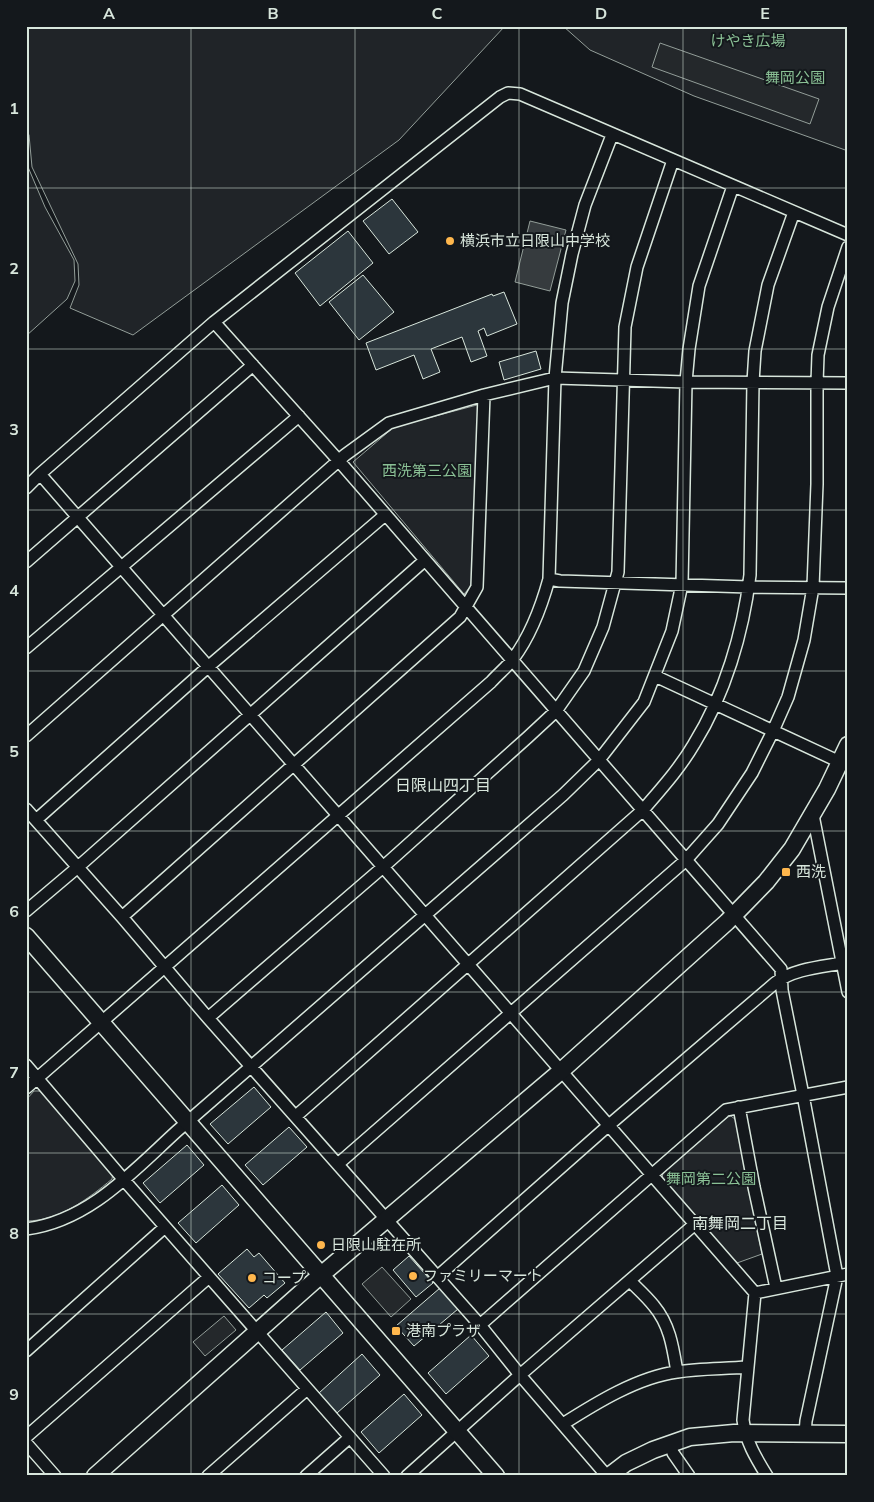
<svg xmlns="http://www.w3.org/2000/svg" width="874" height="1502" font-family="Mulish,'Noto Sans JP',sans-serif">
  <rect width="100%" height="100%" fill="#14181c"/>
  <path fill="#202428" stroke="#939e99" d="M26,26h479l-106,114 -266,195 -63,-27 9,-23 -1,-21 -46,-97 -3,-32 -3,-5z
    M563,26h285v125l-154,-55 -104,-46z
    M26,137l2,30 17,40 29,53 1,21 -8,18 -41,37z
    M477,405l4,3 -5,158 -5,20 -7,8 -111,-132 41,-35z
    M34,1091h8l71,81 -1,7c-24,20 -53,42 -86,42v-121z
    M731,1116l5,4 26,134 -25,9 -75,-85 1,-5 64,-56z"/>
  <path fill="#24282b" stroke="#939e99" d="M660,43l159,56 -9,25 -158,-57z
    M382,1267l29,32 -20,18 -29,-33z
    M224,1316l12,14 -31,26 -12,-14z"/>
  <path fill="#363b3e" stroke="#939e99" d="M530,221l36,9 -16,61 -35,-9z"/>
  <path fill="#2c363c" stroke="#d8e6dc" d="M392,199l26,33 -29,22 -26,-33z
    M348,231l25,32 -53,43 -25,-33z
    M363,275l31,37 -35,28 -30,-38z
    M504,292l13,32 -30,12 -3,-8 -6,3 9,25 -16,6 -9,-25 -31,12 9,23 -17,7 -9,-24 -38,15 -10,-27 126,-49 1,2z
    M536,351l5,18 -37,11 -5,-18z
    M254,1087l17,20 -43,37 -18,-20z
    M289,1127l18,20 -44,38 -18,-20z
    M187,1145l17,20 -44,38 -17,-20z
    M222,1185l17,20 -43,38 -18,-20z
    M247,1249l7,8 5,-4 26,30 -18,15 -3,-3 -15,13 -31,-34z
    M409,1256l24,27 -17,14 -23,-27z
    M440,1288l18,21 -44,37 -18,-20z
    M326,1312l17,21 -43,37 -18,-20z
    M471,1335l18,21 -43,38 -18,-21z
    M362,1354l18,21 -43,38 -18,-20z
    M404,1394l18,21 -43,38 -18,-21z"/>
  <g fill="none" stroke-linecap="round" stroke-linejoin="round">
    <defs>
      <path id="street" d="M214,322l125,139 442,508 1,21 21,105 34,181 -31,145 -1,13
        M40,474l715,819 -12,127c3,22 13,38 24,56
        M26,488l14,-14 174,-152 286,-225 8,-4 12,1 328,141
        M26,562l227,-197
        M549,579l11,2 189,6 99,1
        M26,648l273,-232
        M655,676l185,86
        M26,736l319,-281 44,-32 95,-28 71,-17 131,4 162,1
        M26,809l96,108 86,101 272,307 40,50 -113,101
        M813,815l35,177
        M36,820l173,-154 176,-151
        M26,911l52,-44 346,-306
        M122,917l338,-300 17,-30 7,-192
        M208,1018l175,-151 145,-130 28,-26 28,-40 19,-44 15,-55 7,-245 12,-60 36,-107
        M26,1065l98,115 260,296
        M26,1088l465,-406c7,-8 16,-15 22,-23 18,-24 28,-51 36,-80l6,-201 7,-75 10,-49 13,-49 27,-70
        M739,1107l15,80 22,101
        M296,1116l347,-306c18,-21 37,-42 51,-66 31,-50 49,-111 56,-169l3,-193 2,-31 13,-66 26,-73
        M338,1164l348,-304 32,-36 34,-51 21,-42 15,-34 16,-57 9,-53 4,-103v-101l1,-28 10,-48 20,-60
        M26,1229c63,-8 107,-58 151,-98l386,-336 36,-35 45,-58 28,-71 10,-47 4,-202 3,-33 10,-63 34,-100
        M437,1277l172,-152 166,-142c20,-15 48,-16 73,-21
        M630,1281c8,8 17,16 24,25 16,19 19,42 23,66
        M755,1293l93,-19
        M480,1325l246,-215 122,-23
        M26,1351l139,-124
        M563,1424c33,-21 75,-47 114,-52 23,-4 47,-3 70,-5
        M26,1437l183,-160
        M26,1443l29,33
        M670,1443l3,10 16,23
        M208,1476l99,-87
        M306,1476l43,-38
        M607,1476l-87,-101 175,-151"/>
      <path id="secondary" d="M26,936l470,540
        M95,1476l226,-201 240,-204 166,-149 39,-40 26,-33 35,-60 21,-44
        M609,1476l17,-13 27,-13 37,-13 44,-4 114,1"/>
    </defs>
    <use href="#street" stroke="#d8e6dc" stroke-width="14"/>
    <use href="#secondary" stroke="#d8e6dc" stroke-width="19"/>
    <use href="#street" stroke="#14181c" stroke-width="11"/>
    <use href="#secondary" stroke="#14181c" stroke-width="16"/>
  </g>
  <path fill="none" stroke="#d8e6dc" stroke-width="1" stroke-opacity="0.55" d="M191,26v1450M355,26v1450M519,26v1450M683,26v1450M26,188h822M26,349h822M26,510h822M26,671h822M26,831h822M26,992h822M26,1153h822M26,1314h822"/>
  <g fill="#ffb74d" stroke="#14181c" stroke-width="2">
    <circle cx="450" cy="241" r="5"/>
    <rect x="781" y="867" width="10" height="10" rx="2.5"/>
    <circle cx="321" cy="1245" r="5"/>
    <circle cx="413" cy="1276" r="5"/>
    <circle cx="252" cy="1278" r="5"/>
    <rect x="391" y="1326" width="10" height="10" rx="2.5"/>
  </g>
  <g text-anchor="middle" stroke-width="4" stroke-linejoin="round" paint-order="stroke">
    <g font-size="15" fill="#8ac095" stroke="#14181c">
      <text x="748" y="46">けやき広場</text>
      <text x="795" y="83">舞岡公園</text>
      <text x="427" y="476">西洗第三公園</text>
      <text x="711" y="1184">舞岡第二公園</text>
    </g>
    <g font-size="15" fill="#d8e6dc" stroke="#14181c" text-anchor="start">
      <text x="460" y="246">横浜市立日限山中学校</text>
      <text x="796" y="877">西洗</text>
      <text x="331" y="1250">日限山駐在所</text>
      <text x="423" y="1281">ファミリーマート</text>
      <text x="262" y="1283">コープ</text>
      <text x="406" y="1336">港南プラザ</text>
    </g>
    <g font-size="16" fill="#d8e6dc" stroke="#14181c">
      <text x="443" y="791">日限山四丁目</text>
      <text x="740" y="1229">南舞岡二丁目</text>
    </g>
  </g>
  <rect width="874" height="1502" fill="none" stroke="#14181c" stroke-width="55"/>
  <rect x="28" y="28" width="818" height="1446" fill="none" stroke="#d8e6dc" stroke-width="2"/>
  <g font-size="16" text-anchor="middle" font-weight="bold" fill="#d8e6dc">
    <text x="109" y="19">A</text>
    <text x="273" y="19">B</text>
    <text x="437" y="19">C</text>
    <text x="601" y="19">D</text>
    <text x="765" y="19">E</text>
    <text x="14" y="114">1</text>
    <text x="14" y="274">2</text>
    <text x="14" y="435">3</text>
    <text x="14" y="596">4</text>
    <text x="14" y="757">5</text>
    <text x="14" y="917">6</text>
    <text x="14" y="1078">7</text>
    <text x="14" y="1239">8</text>
    <text x="14" y="1400">9</text>
  </g>
</svg>
